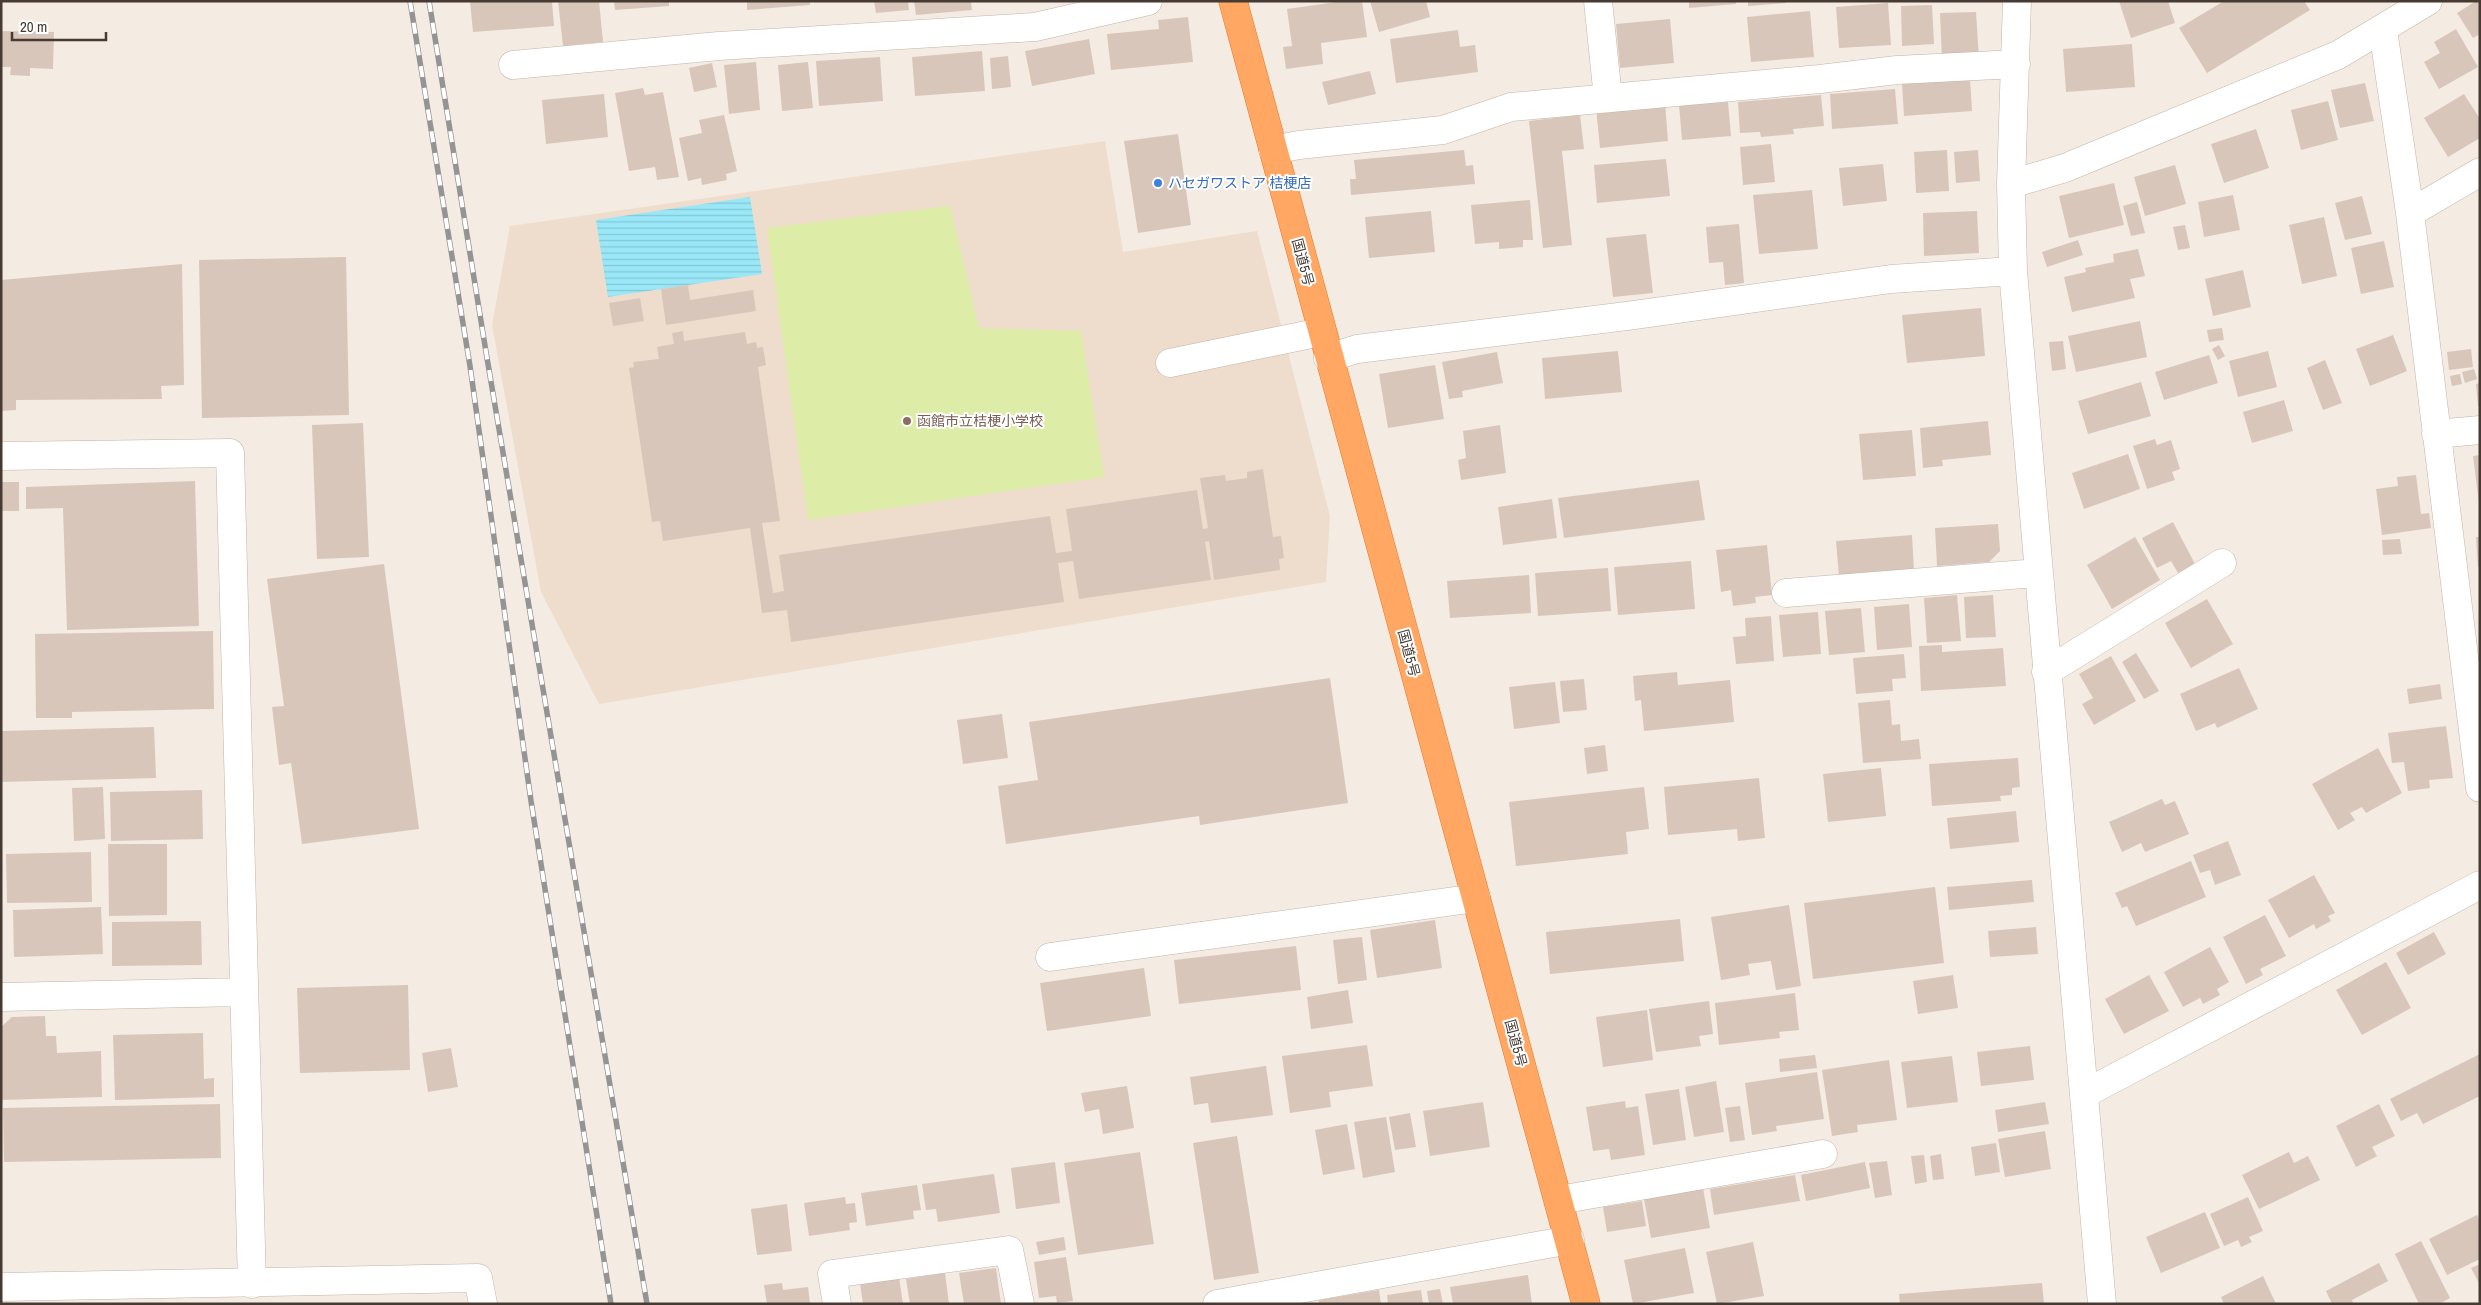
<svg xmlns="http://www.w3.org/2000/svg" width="2481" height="1305" font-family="'Archivo Narrow','Noto Sans JP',sans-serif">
  <defs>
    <pattern id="water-rules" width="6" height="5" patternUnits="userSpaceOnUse" patternTransform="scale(1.25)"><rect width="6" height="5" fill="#99e7f7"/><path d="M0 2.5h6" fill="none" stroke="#85c7d4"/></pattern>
  </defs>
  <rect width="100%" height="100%" fill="#f4ebe3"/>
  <path fill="#edc" d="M1105,141l18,111 134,-21 73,285 -4,66 -727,122 -58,-112 -49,-267 18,-99z"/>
  <path fill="#ddeda7" d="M950,206l29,122 102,3 23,146 -296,43 -41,-292z"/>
  <path fill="url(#water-rules)" d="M750,197l12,77 -154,23 -12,-77z"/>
  <path fill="#d9c6bb" d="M470,1h82l2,25 -81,6z
    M558,1h41l4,41 -40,4z
    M614,1h55v5l-54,4z
    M747,1h63v4l-63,5z
    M874,1h34l1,9 -33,3z
    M914,1h57l1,9 -56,5z
    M1344,1h18l5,36 -46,6 2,21 -37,5 -3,-22 9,-1 -5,-37z
    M1370,1h56l4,16 -51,15z
    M1689,1h47v3l-47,4z
    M1748,1h38v2l-38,3z
    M2119,1h49l7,22 -44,15z
    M2224,1h80l6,9 -103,63 -28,-45z
    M2476,1h4v33l-7,4 -16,-25z
    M1888,3l3,42 -52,3 -3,-41z
    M1932,5l2,39 -32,2 -1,-40z
    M1810,11l4,46 -63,5 -4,-45z
    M1976,12l3,47 -37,1 -2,-47z
    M1188,17l5,45 -82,8 -4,-36 52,-5 -1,-9z
    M1670,19l4,44 -54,5 -4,-44z
    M2456,29l22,38 -39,22 -15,-27 16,-9 -6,-11z
    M1458,30l2,17 15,-2 3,27 -82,11 -6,-44z
    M1,31l53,1 -1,37 -23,-1v8l-20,-1 1,-8h-10z
    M1089,39l6,35 -63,12 -7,-35z
    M2132,44l3,43 -69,5 -3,-43z
    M982,51l3,40 -70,5 -3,-39z
    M1008,56l3,31 -19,2 -2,-31z
    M880,57l3,44 -64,5 -3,-45z
    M756,62l4,48 -31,4 -5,-49z
    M808,62l5,46 -31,3 -4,-46z
    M712,63l5,24 -23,5 -5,-24z
    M1370,71l6,23 -48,11 -6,-23z
    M1970,79l2,32 -68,5 -2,-32z
    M2365,83l9,38 -34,7 -9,-38z
    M643,88l2,7 18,-3 16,85 -22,3 -2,-13 -26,4 -14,-78z
    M1895,89l3,35 -66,5 -2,-35z
    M604,94l4,43 -62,7 -4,-44z
    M2464,94l16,25v19l-32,19 -24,-39z
    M1821,95l3,31 -31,3 1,5 -33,3 -1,-5 -20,1 -2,-31z
    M2328,101l10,39 -37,10 -10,-40z
    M1665,102l3,39 -68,7 -4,-40z
    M1728,102l3,34 -49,4 -3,-35z
    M724,115l13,56 -11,3 1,6 -25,5 -1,-7 -13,3 -9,-43 23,-5 -3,-13z
    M1580,115l4,34 -22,2 10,94 -29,3 -14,-127z
    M2256,129l13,39 -45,15 -13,-39z
    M1178,134l13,91 -53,8 -14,-92z
    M1771,144l4,38 -32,3 -3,-38z
    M1464,150l2,16 7,-1 2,19 -124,11 -1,-16h6l-2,-19z
    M1947,150l2,41 -33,2 -2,-41z
    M1978,150l2,31 -24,2 -2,-31z
    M1666,159l4,37 -73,7 -3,-38z
    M1883,164l4,37 -44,5 -4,-38z
    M2175,165l11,39 -41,12 -11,-39z
    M2114,183l10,42 -55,13 -10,-42z
    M1812,190l6,59 -59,5 -6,-59z
    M2233,195l7,35 -36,7 -6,-35z
    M2362,196l10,38 -27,6 -10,-37z
    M1530,200l3,40h-10v7l-24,2v-7l-24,2 -4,-39z
    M2137,202l8,31 -14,3 -8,-30z
    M1431,211l4,41 -66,6 -4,-41z
    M1977,211l2,42 -55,3 -1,-43z
    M2324,217l13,59 -35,8 -13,-59z
    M1739,224l5,59 -19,2 -2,-23 -14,1 -3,-36z
    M2185,225l5,23 -12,2 -5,-23z
    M1646,234l7,59 -40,4 -7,-59z
    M2078,240l5,15 -36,12 -5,-15z
    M2384,241l10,46 -33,7 -10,-46z
    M2138,249l7,27 -15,3 5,19 -63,14 -8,-35 22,-5 -1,-4 29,-6 -1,-8z
    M346,257l3,158 -147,3 -3,-158z
    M182,264l2,121 -23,1 1,13 -146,1v10l-15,1v-131z
    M2243,270l8,37 -38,9 -8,-37z
    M688,285l2,15 63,-10 3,21 -90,14 -5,-36z
    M640,298l4,23 -31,5 -4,-23z
    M1981,308l4,48 -78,7 -5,-48z
    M2140,321l7,36 -71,15 -8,-36z
    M2222,328l2,12 -15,2 -2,-12z
    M683,331l1,10 61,-9 2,12 9,-2 1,6 6,-1 3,18 -8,2 22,154 -18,2 11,70 11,-2 -5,-36 271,-39 6,37 16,-2 -6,-42 131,-19 6,39 5,-1 -8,-50 25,-3 1,6 21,-3v-6l16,-3 10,68 8,-1 3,22 -5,1 1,11 -66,10 -5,-39 -4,1 6,38 -132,19 -6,-38 -15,2 6,39 -273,40 -4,-32 -25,3 -12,-85 -87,13 -3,-20 -8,1 -23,-154 5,-1 -1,-5 26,-3 -2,-12 17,-3 -2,-11z
    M2393,335l14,36 -37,15 -14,-37z
    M2063,341l3,28 -14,2 -3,-29z
    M2219,345l6,11 -7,4 -6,-11z
    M2471,349l2,18 -24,3 -2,-18z
    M1618,351l4,41 -77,7 -3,-41z
    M2268,351l9,36 -39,10 -9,-36z
    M1497,352l6,31 -41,8 1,6 -14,2 -7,-37z
    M2209,355l9,28 -54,17 -9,-28z
    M2325,360l17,43 -19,7 -16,-42z
    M1435,365l9,54 -56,9 -9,-54z
    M2474,369l3,10 -12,4 -3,-11z
    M2460,374l2,10 -10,2 -2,-10z
    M2141,382l10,34 -63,18 -10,-33z
    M2480,383v23h-2l-2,-22z
    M2284,400l9,31 -41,12 -9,-31z
    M1988,421l3,34 -49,5 1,6 -20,2 -3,-40z
    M363,423l6,134 -52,2 -5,-134z
    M1500,425l6,48 -45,7 -3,-20 8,-2 -3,-27z
    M1912,430l4,46 -53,4 -4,-46z
    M2155,439l2,6 14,-5 9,29 -8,3 3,8 -28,9 -14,-43z
    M2128,454l12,35 -56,20 -12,-36z
    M2480,455v48h-1l-6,-47z
    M2416,475l5,39 8,-1 2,15 -49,7 -6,-46 22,-3 -1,-9z
    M1699,480l6,40 -141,18 -6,-40z
    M195,481l4,145 -132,4 -4,-122 -37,1v-22z
    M1,482h18v29h-18z
    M1552,499l5,39 -54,7 -5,-38z
    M2173,522l22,42 -17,9 -7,-12 -14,7 -15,-30z
    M1998,524l2,27 -11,11 -52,4 -2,-38z
    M1912,535l2,36 -75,6 -3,-36z
    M2135,537l25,43 -48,29 -25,-44z
    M2476,537h4v30h-2z
    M2400,539l2,15 -19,1 -1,-15z
    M1767,545l5,50 -17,2 1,6 -23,3 -2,-16 -10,2 -5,-42z
    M1691,561l4,48 -77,6 -4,-48z
    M384,564l35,265 -117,15 -11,-81 -12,2 -7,-58 12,-1 -17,-127z
    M1608,568l3,43 -73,5 -3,-43z
    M1529,575l2,38 -81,5 -3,-37z
    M1957,595l4,46 -34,2 -3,-45z
    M1993,595l3,42 -30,1 -2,-41z
    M2207,599l26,45 -42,24 -26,-45z
    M1909,604l3,43 -35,3 -3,-43z
    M1861,608l4,44 -36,3 -4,-44z
    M1818,612l3,42 -38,3 -4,-42z
    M1771,616l3,45 -38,3 -3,-27 13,-1 -1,-18z
    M213,631l1,78 -142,3v6h-36l-1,-84z
    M1942,645v7l61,-4 3,38 -85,5 -2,-45z
    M2136,653l23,38 -15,8 -22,-37z
    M1904,654l2,24 -14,1 1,12 -37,3 -3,-36z
    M2111,656l25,45 -42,24 -12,-21 11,-6 -14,-24z
    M2239,668l19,41 -41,19 -2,-5 -19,8 -16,-37z
    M1677,672l1,13 52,-5 4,42 -90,9 -3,-31 -6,1 -2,-25z
    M1330,678l18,125 -148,22 -1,-9 -193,28 -8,-58 40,-6 -9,-58z
    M1584,679l3,31 -24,2 -3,-31z
    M1555,682l5,41 -46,6 -5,-42z
    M2440,684l2,15 -33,5 -2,-15z
    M1890,700l2,25 8,-1 1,17 18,-2 2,20 -58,4 -5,-60z
    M1002,714l6,44 -45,6 -6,-44z
    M2446,726l7,52 -24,2 1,8 -22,3 -4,-29 -12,1 -4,-30z
    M154,727l2,51 -155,4v-51z
    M1605,745l3,26 -21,3 -3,-26z
    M2378,748l24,45 -36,20 -4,-6 -12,6 5,7 -17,10 -26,-46z
    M2018,758l2,29 -8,1v7l-12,1 1,5 -69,5 -3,-42z
    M1881,768l5,48 -58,6 -5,-48z
    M1759,778l6,60 -27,3 -1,-12 -69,6 -4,-48z
    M103,787l2,52 -31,2 -2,-53z
    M1644,787l5,42 -23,3 2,22 -112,12 -7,-64z
    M202,790l1,49 -92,2 -1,-49z
    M2162,799l3,6 10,-4 14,33 -44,18 -4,-9 -19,9 -13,-30z
    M2016,811l3,31 -69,7 -3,-31z
    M2228,841l13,34 -26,10 -5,-15 -10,3 -7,-18z
    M108,844h59v71l-58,1z
    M91,852l1,50 -85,1 -1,-49z
    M2191,861l15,36 -70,29 -9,-20 -5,2 -7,-15z
    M2314,875l21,38 -7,3 3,5 -15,8 -2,-5 -25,14 -21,-38z
    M2032,880l2,22 -85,8 -2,-23z
    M1935,887l9,76 -131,16 -9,-76z
    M1789,905l12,81 -25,4 -5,-29 -23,3 2,11 -29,5 -10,-63z
    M101,907l2,47 -89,3 -1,-47z
    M2265,915l21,41 -26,13 3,6 -17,9 -23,-47z
    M1680,919l4,42 -134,13 -4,-42z
    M1435,920l7,48 -65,10 -7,-48z
    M201,921l1,44 -90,1v-44z
    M2036,927l2,27 -48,3 -2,-26z
    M2434,932l12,22 -38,21 -12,-22z
    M1362,937l5,43 -29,4 -5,-44z
    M1296,946l5,44 -122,14 -5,-44z
    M2210,947l19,35 -12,7 3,6 -17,9 -3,-6 -17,9 -19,-35z
    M2386,962l25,46 -49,27 -26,-45z
    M1144,968l7,48 -104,15 -7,-48z
    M1953,975l5,33 -40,6 -5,-33z
    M2149,975l20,36 -45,23 -19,-35z
    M408,985l2,85 -110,3 -3,-85z
    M1348,990l5,33 -42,6 -4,-32z
    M1795,993l4,37 -20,2 1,6 -61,7 -4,-42z
    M1709,1001l4,33 -14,2 2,10 -45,6 -7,-43z
    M1647,1010l6,50 -50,7 -7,-50z
    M45,1016l1,20h10l1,17 44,-2 1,46 -101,3v-73l11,-10z
    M203,1033l1,46 10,-1v19l-99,3 -2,-65z
    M1367,1045l6,41 -44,6 2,15 -41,6 -8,-57z
    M2030,1046l4,34 -53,6 -4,-34z
    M451,1048l7,39 -30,5 -6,-39z
    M2480,1054v42l-57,28 -6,-11 -16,8 -11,-22z
    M1815,1055l2,13 -37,4 -1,-13z
    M1952,1056l6,46 -51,6 -6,-46z
    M1889,1060l8,60 -40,5 1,7 -26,4 -10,-66z
    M1266,1066l7,49 -62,8 -3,-20 -14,2 -4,-28z
    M1817,1072l7,47 -48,7 1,5 -25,4 -7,-52z
    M1716,1081l8,51 -30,5 -9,-50z
    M1127,1086l7,42 -31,6 -4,-25 -14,3 -4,-19z
    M1679,1089l7,51 -33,5 -8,-51z
    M1625,1101l1,7 12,-2 7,49 -34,5 -2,-11 -16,2 -7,-44z
    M1483,1102l7,45 -60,9 -7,-45z
    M2045,1102l4,22 -51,8 -3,-22z
    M220,1104l1,54 -217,4 -1,-54z
    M2379,1104l16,32 -23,11 5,9 -21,11 -20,-41z
    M1740,1106l5,34 -15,2 -5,-34z
    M1410,1113l6,34 -21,3 -6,-33z
    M1386,1117l9,55 -32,6 -9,-56z
    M1347,1124l8,45 -32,6 -8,-45z
    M2045,1131l6,38 -46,8 -7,-38z
    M1237,1136l22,137 -45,7 -21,-137z
    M1996,1143l4,29 -25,4 -4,-29z
    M1140,1152l14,92 -76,11 -14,-92z
    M2289,1152l5,11 14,-7 12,24 -61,29 -17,-34z
    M1941,1154l3,25 -11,1 -3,-24z
    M1924,1155l3,27 -12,2 -4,-28z
    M1887,1161l5,34 -17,3 -6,-35z
    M1055,1162l5,41 -44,6 -5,-41z
    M1865,1162l5,26 -64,13 -5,-26z
    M994,1174l6,39 -62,9 -2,-13 -10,1 -4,-26z
    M1795,1175l5,26 -86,14 -4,-26z
    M917,1185l4,25 -8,1 1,8 -48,7 -5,-33z
    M1703,1188l7,40 -59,10 -7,-39z
    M845,1197l1,7 9,-1 2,19 -8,1 1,7 -41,6 -5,-33z
    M2248,1197l15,34 -14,6 3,5 -11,5 -3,-7 -14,6 -14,-32z
    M1642,1201l4,25 -39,6 -4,-25z
    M787,1204l5,47 -35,4 -6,-46z
    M2205,1212l15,36 -59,25 -15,-36z
    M2477,1215l3,6v38l-33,16 -18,-36z
    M1064,1237l2,13 -27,5 -3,-13z
    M2421,1241l29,57 -11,6h-20l-24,-50z
    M1753,1242l11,54 -47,8 -11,-52z
    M1685,1248l9,45 -61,11 -9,-44z
    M1066,1257l7,44 -16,2 -1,-7 -17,2 -5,-36z
    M2379,1263l9,18 -36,19 1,4h-21l-6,-13z
    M2480,1264v21l-9,-17z
    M996,1268l5,36h-37l-5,-31z
    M945,1273l4,31h-39l-4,-25z
    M1528,1275l4,29h-79l-3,-17z
    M2263,1276l13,28h-52l-3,-7z
    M899,1277l4,27h-40l-3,-21z
    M782,1283l1,7 25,-3 2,17h-43l-3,-19z
    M2042,1283l2,21h-144l-1,-10z
    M1440,1289l3,15h-14l-2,-13z
    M1379,1290l2,14h-62v-4z
    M1421,1290l2,14h-35l-1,-9z"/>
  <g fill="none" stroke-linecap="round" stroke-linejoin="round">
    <defs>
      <path id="minor" d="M1598,1l10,97
        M2017,1l-6,183 2,87 89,1033
        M2383,30l27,183 70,575
        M513,65l206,-19 316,-19 113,-26
        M1273,150l26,-5 144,-15 68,-23 309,-28 77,-9 119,-6
        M2011,184l54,-16 273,-113 90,-54
        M2410,213l70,-41
        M1328,358l29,-9 270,-33 264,-37 122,-8
        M1170,363l151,-31
        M2436,434l44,-4
        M1,456l229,-3 22,831
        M1786,593l251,-20
        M2046,672l176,-109
        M1050,957l426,-59
        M1,997l242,-5
        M2084,1094l396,-209
        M1559,1200l264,-46
        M1,1287l477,-9 5,26
        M837,1304l-5,-30 177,-24 11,54
        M1217,1304l353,-64"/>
      <path id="highway" d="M1233,1l353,1303"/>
    </defs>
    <use href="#minor" stroke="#c3b3a8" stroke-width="29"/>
    <use href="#highway" stroke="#ed7524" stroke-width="29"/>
    <use href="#minor" stroke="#fff" stroke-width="28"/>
    <use href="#highway" stroke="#ffa763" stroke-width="28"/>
    <defs>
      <path id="rail" d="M410,1l60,365 61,435 80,503
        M429,1l58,357 160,946"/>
    </defs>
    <use href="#rail" stroke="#949494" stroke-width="5.5"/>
    <use href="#rail" stroke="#fff" stroke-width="4" stroke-dasharray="11" stroke-linecap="butt"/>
  </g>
  <circle fill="#3f7fe0" stroke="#fff" stroke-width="2" cx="1158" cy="183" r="5"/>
  <circle fill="#8d6e63" stroke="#fff" stroke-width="2" cx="907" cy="421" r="5"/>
  <g text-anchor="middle" stroke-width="4" stroke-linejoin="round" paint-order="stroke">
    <g font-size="14" fill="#366cbe" stroke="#fff" text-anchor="start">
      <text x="1168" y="188">ハセガワストア 桔梗店</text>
    </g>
    <g font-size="14" fill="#463a33" stroke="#fff">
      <text transform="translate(1303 262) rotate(75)" y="5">国道5号</text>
      <text transform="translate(1409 653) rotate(75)" y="5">国道5号</text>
      <text transform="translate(1516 1043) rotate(75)" y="5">国道5号</text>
    </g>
    <g font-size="14" fill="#785e54" stroke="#fff" text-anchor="start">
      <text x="917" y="426">函館市立桔梗小学校</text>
    </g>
  </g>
  <rect width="2481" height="1305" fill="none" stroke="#463a33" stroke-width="5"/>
  <path d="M12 32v8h94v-8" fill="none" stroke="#463a33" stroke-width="2.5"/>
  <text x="20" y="32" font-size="15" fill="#463a33" stroke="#ffffff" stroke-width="4" paint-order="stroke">20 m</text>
</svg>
